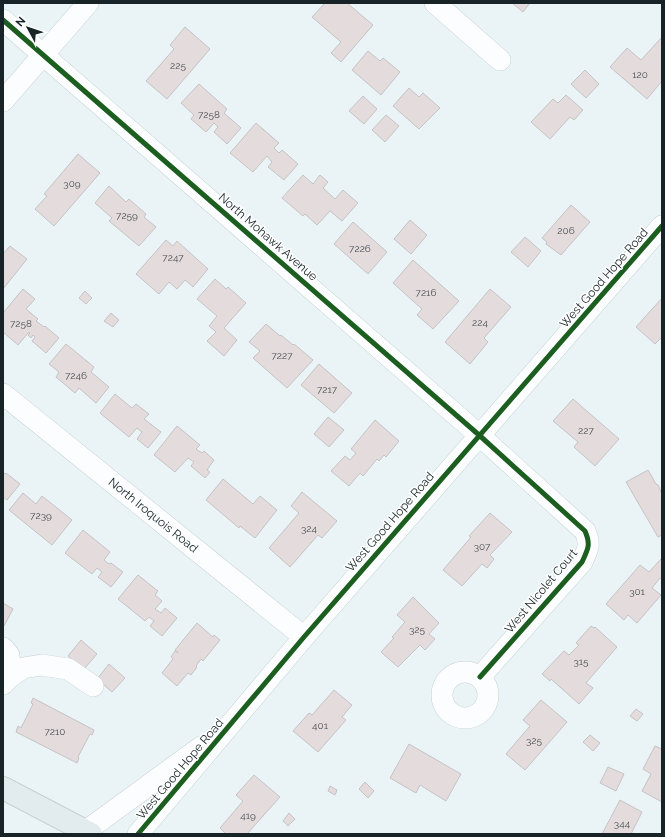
<svg xmlns="http://www.w3.org/2000/svg" width="665" height="837" font-family="Raleway,sans-serif">
  <rect width="100%" height="100%" fill="#eaf4f7"/>
  <path fill="#e4dbdd" stroke="#c5c3c4" d="M325,3h22l26,22 -32,37 -10,-9 10,-11 -29,-25z
    M512,3h18l-7,9z
    M185,27l25,22 -43,50 -21,-18 28,-32 -4,-4z
    M662,37v44l-15,18 -37,-32 17,-19 14,12z
    M368,51l12,10 3,-3 17,14 -19,23 -29,-25z
    M585,70l14,14 -13,14 -15,-14z
    M199,84l28,25 -3,4 17,15 -14,16 -13,-12 4,-5 -4,-4 -8,9 -15,-13 3,-4 -13,-12z
    M409,88l10,9 4,-4 17,15 -21,21 -26,-23z
    M566,95l17,15 -9,10 -4,-3 -20,22 -19,-17 22,-23 5,4z
    M363,96l14,13 -13,15 -15,-13z
    M386,115l13,11 -14,16 -13,-12z
    M256,123l23,20 -5,5 5,5 3,-3 16,14 -14,16 -16,-13 4,-5 -5,-6 -14,16 -23,-19z
    M78,154l22,19 -46,53 -19,-17 12,-13 -3,-2z
    M303,175l10,9 7,-9 8,7 -5,6 12,11 8,-9 15,13 -16,18 -12,-10 -13,14 -12,-11 -2,2 -21,-18z
    M109,186l17,16 3,-3 17,15 -2,3 12,10 -17,19 -30,-25 3,-3 -17,-15z
    M571,205l19,17 -29,33 -15,-11 1,-2 -5,-4z
    M410,220l17,15 -16,19 -17,-15z
    M353,222l34,30 -19,22 -34,-30z
    M525,237l16,14 -13,16 -17,-15z
    M166,240l7,6 4,-5 31,28 -15,18 -8,-7 -8,9 -8,-7 -10,12 -23,-20z
    M10,246l17,13 -24,30v-35z
    M413,260l46,41 -26,28 -16,-14 5,-6 -29,-26z
    M215,279l11,10 2,-2 18,16 -22,25 13,12 -13,16 -17,-15 9,-9 -7,-6 8,-10 -20,-17z
    M23,289l12,10 -9,10 12,10 -2,2 8,6 1,-1 14,12 -13,15 -14,-12 3,-4 -2,-2 -2,3 -3,-3 2,-2 -1,-1 -11,13 -15,-13v-19z
    M490,289l21,18 -27,31 4,4 -18,22 -25,-22z
    M85,291l7,7 -6,6 -7,-6z
    M662,298v39l-7,7 -19,-17z
    M111,313l8,7 -6,7 -9,-6z
    M266,324l14,12 1,-1 12,10 1,-1 19,16 -26,28 -34,-30 7,-7 -11,-9z
    M66,344l28,23 -3,5 18,15 -13,16 -17,-15 -4,5 -19,-16 3,-5 -10,-8z
    M319,364l33,29 -18,20 -33,-28z
    M115,394l17,14 4,-4 13,10 -5,5 17,13 -13,16 -11,-9 5,-7 -5,-4 -8,9 -29,-24z
    M573,399l46,40 -24,27 -21,-19 4,-5 -25,-21z
    M328,417l16,13 -15,17 -15,-13z
    M375,420l24,21 -13,16 -2,-2 -5,6 -2,-2 -14,17 -3,-3 -11,13 -18,-15 14,-15 5,4 6,-7 -5,-4z
    M177,426l23,19 -4,4 6,4 2,-2 10,9 -7,10 3,2 -5,6 -14,-12 3,-4 -6,-4 -13,14 -21,-17z
    M648,470l8,14 2,1 4,9v41l-4,2 -32,-55z
    M3,472l2,2 1,-1 14,11 -13,16 -4,-3z
    M223,479l30,25 7,-8 17,14 -22,28 -15,-12 -1,2 -33,-28z
    M302,492l35,29 -15,17 -4,-3 -28,32 -21,-19 30,-35 -8,-7z
    M23,493l13,11 6,-8 30,24 -20,25 -43,-35z
    M490,513l22,19 -22,23 4,4 -7,9 -5,-4 -20,22 -19,-16 28,-33 -2,-1z
    M83,530l27,22 -6,8 5,4 2,-1 12,9 -12,15 -13,-10 4,-5 -5,-4 -5,6 -27,-21z
    M661,559l1,1v20l-2,-2 -8,10 9,7 -24,28 -9,-8 -4,5 -18,-16 34,-39 9,7z
    M138,575l20,16 -3,4 7,6 -7,8 6,4 4,-5 12,10 -15,18 -12,-10 4,-5 -5,-4 -4,4 -27,-22z
    M413,597l26,26 -10,11 6,5 -10,11 -5,-5 -22,22 -17,-15 13,-14 -2,-1 13,-15 -8,-7z
    M3,603l10,6 -9,17 -1,-1z
    M197,623l16,14 1,-2 6,5 -17,21 -2,-2 -5,7 1,1 -6,8 -3,-2 -11,13 -15,-13 11,-14 -2,-2 4,-6 3,2v-1l-3,-2z
    M591,626l3,2 1,-1 22,20 -31,36 7,5 -14,16 -28,-25 -1,2 -8,-7 22,-23 5,4 10,-10 -3,-2z
    M81,640l16,14 -13,15 -16,-13z
    M109,664l16,14 -13,14 -15,-13z
    M334,690l18,15 -10,12 4,3 -28,32 -25,-21 16,-18 3,2z
    M33,698l61,32 -2,5 -2,-1 -12,23 1,1 -2,5 -61,-31 2,-6 3,2 12,-24 -2,-1z
    M541,700l26,22 -42,48 -19,-16 24,-28 -7,-6z
    M636,709l7,5 -6,7 -7,-5z
    M590,735l10,8 -7,8 -10,-9z
    M409,744l52,30 -15,27 -26,-16 -4,8 -26,-15z
    M655,746l7,3v53l-20,-11 9,-17 -8,-5z
    M608,767l16,7 -8,17 -16,-8z
    M254,775l26,22 -33,37h-21l-6,-6 23,-27 -7,-6z
    M365,782l9,9 -6,7 -9,-9z
    M330,786l7,4 -2,5 -7,-4z
    M620,800l22,12 -11,22h-29z
    M289,813l6,6 -7,7 -5,-5z"/>
  <g fill="none" stroke-linecap="round" stroke-linejoin="round">
    <defs>
      <g id="minor">
        <path d="M435,3l65,57"/>
        <path d="M3,20l476,415 106,96c6,14 3,18 -3,31l-102,115"/>
        <path d="M3,101l85,-98"/>
        <path id="s1" d="M3,394l301,243"/>
        <path d="M3,648l6,7 1,22"/>
        <circle cx="465" cy="695" r="23"/>
        <path d="M3,684l7,-7 13,-9 19,-3 26,4 25,17"/>
        <path d="M86,831l115,-84"/>
        <path d="M138,834l166,-197 358,-411"/>
      </g>
      <path id="major" d="M3,788l88,46"/>
    </defs>
    <use href="#minor" stroke="#c7d2d5" stroke-width="22"/>
    <use href="#major" stroke="#c9cfd0" stroke-width="24"/>
    <use href="#minor" stroke="#fcfdfe" stroke-width="21"/>
    <use href="#major" stroke="#e2ecee" stroke-width="22"/>
    <defs>
      <path id="cycleway" d="M3,20l476,415 106,96c6,14 3,18 -3,31l-102,115
        M138,834l166,-197 358,-411"/>
    </defs>
    <use href="#cycleway" stroke="#fff" stroke-width="8"/>
    <use href="#cycleway" stroke="#1b5e20" stroke-width="5"/>
  </g>
  <g text-anchor="middle" stroke-width="3" stroke-linejoin="round" paint-order="stroke">
    <g font-size="10" fill="#4a5154">
      <text x="178" y="69">225</text>
      <text x="640" y="78">120</text>
      <text x="209" y="118">7258</text>
      <text x="72" y="187">309</text>
      <text x="127" y="219">7259</text>
      <text x="566" y="234">206</text>
      <text x="360" y="252">7226</text>
      <text x="173" y="261">7247</text>
      <text x="426" y="296">7216</text>
      <text x="480" y="326">224</text>
      <text x="21" y="327">7258</text>
      <text x="282" y="359">7227</text>
      <text x="76" y="379">7246</text>
      <text x="327" y="393">7217</text>
      <text x="586" y="434">227</text>
      <text x="41" y="519">7239</text>
      <text x="309" y="532">324</text>
      <text x="482" y="550">307</text>
      <text x="637" y="595">301</text>
      <text x="417" y="633">325</text>
      <text x="581" y="665">315</text>
      <text x="320" y="729">401</text>
      <text x="55" y="735">7210</text>
      <text x="534" y="744">325</text>
      <text x="248" y="819">419</text>
      <text x="622" y="827">344</text>
    </g>
    <g font-size="12" fill="#172326" stroke="#fff">
      <text transform="translate(268 237) rotate(41)" y="4">North Mohawk Avenue</text>
      <text transform="translate(604 278) rotate(-49)" y="4">West Good Hope Road</text>
      <text dy="4" stroke="none"><textPath href="#s1" startOffset="193">North Iroquois Road</textPath></text>
      <text transform="translate(390 522) rotate(-49)" y="4">West Good Hope Road</text>
      <text transform="translate(541 591) rotate(-50)" y="4">West Nicolet Court</text>
      <text transform="translate(180 769) rotate(-50)" y="4">West Good Hope Road</text>
    </g>
  </g>
  <rect width="665" height="837" fill="none" stroke="#172326" stroke-width="8"/>
  <g transform="translate(28 28) rotate(310)" stroke="#ffffff" stroke-width="3" paint-order="stroke">
  <path d="M0-3L7 15L0 10L-7 15Z" fill="#172326"/>
  <text y="-6" font-size="11" font-weight="bold" text-anchor="middle" fill="#172326">N</text>
  </g>
</svg>
